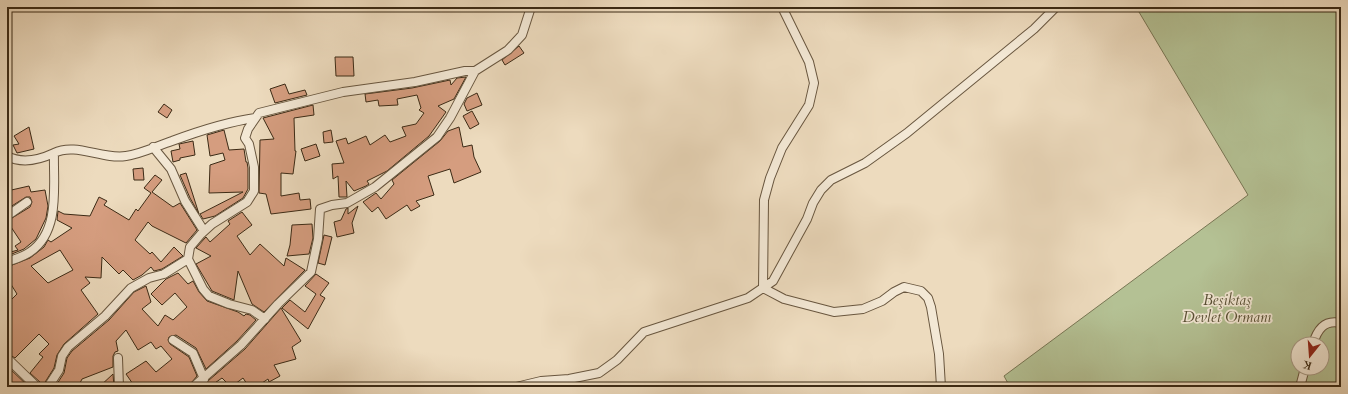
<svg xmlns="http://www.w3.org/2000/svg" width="1348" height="394" font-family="Cardo,serif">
  <rect width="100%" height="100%" fill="#eddbbe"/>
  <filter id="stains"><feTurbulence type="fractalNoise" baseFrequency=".005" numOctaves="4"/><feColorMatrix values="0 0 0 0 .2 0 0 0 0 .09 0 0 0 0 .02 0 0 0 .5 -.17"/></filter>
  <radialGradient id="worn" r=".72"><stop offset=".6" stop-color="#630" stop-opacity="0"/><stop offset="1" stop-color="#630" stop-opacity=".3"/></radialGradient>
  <path fill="#b4c194" stroke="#787654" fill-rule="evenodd" d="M1136,7h205v380h-331l-6,-11 244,-181zM1298,344h24v24h-24z"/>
  <path fill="#d59d7f" stroke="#3b2a15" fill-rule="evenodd" d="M519,46l5,7 -19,12 -3,-5z
    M335,57h18l1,19h-18z
    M466,77l-12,22 -16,7 8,6 -17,24 -42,35 -20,10 2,3 -3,2 -12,5 -8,-10 1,16h-8l-1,-21 -5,3 -1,-15 12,-1 -8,-22 10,-3 2,6 18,-8 4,9 15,-10 5,7 16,-6 -4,-9 14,-3 8,-11 -5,-3 2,-2 -4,-13 -20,4 1,6 -19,1 -1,-6 -12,2 -1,-8 47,-6 38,-8 1,5 6,-7z
    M285,84l4,10 16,-4 2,5 -32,8 -5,-14z
    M477,93l5,12 -15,6 -3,-7 3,-6z
    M164,104l8,6 -5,8 -9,-6z
    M313,105l1,10 -20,3 1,33h1l-3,23 -12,-1v23l18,-3 1,7 10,-1 1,10 -40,5 -5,-20 -7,-1 1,-53 14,-1 -11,-21z
    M472,111l7,13 -9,5 -7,-13z
    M29,127l5,22 -17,4 -4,-8 6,-1 -5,-8z
    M459,127l4,20 9,-2 2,12 7,15 -27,11 -4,-14 -22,7 6,19 -18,6 4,5 -9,5 -4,-6 -21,14 -8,-12 -6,5 -9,-10 13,-9 5,6 13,-15 -2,-4 48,-39 8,-10z
    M224,130l5,20 15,-1 2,13h1l1,6v21l-5,9 -28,18 -12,3 -3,-5 43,-22 -34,1 1,-28 15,-5 -2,-7 -13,3 -3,-21z
    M331,130l2,12 -9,1 -1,-11z
    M193,141l2,14 -15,3v2l-7,2 -2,-11 9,-2 -1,-5z
    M316,144l4,12 -15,5 -4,-12z
    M143,168l1,12h-10l-1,-11z
    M186,173l13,41 -9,-16 -10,-23z
    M155,175l7,5 -10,12 21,15 7,-4 17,27 -11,13 -34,-17 -4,-4 -13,18 15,14 2,-2 9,10 13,-15 9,9 -21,13 -8,2 -3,-4 -9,8 -9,5 -10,-10 -4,4 -17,-17 -1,21 -16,-1 5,6 -9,7 17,24 -34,30 -7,11 -3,13 -12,19 -1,-4 -11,-10 13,-16 -4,-3 10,-10 -10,-10 -24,24 -8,-5v-49l10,-10 -10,-16v-11l23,-9 14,-11 4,-7 3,2 21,-14 -15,-8 1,-9 6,3 26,2 9,-19 8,4 -3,4 25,15 7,-11 2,2 13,-18 -7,-5zM60,250l13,20 -25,13 -17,-17z
    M29,186l2,6 14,-2 3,16 -2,12 -10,21 -12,10 -17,7v-3l11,-3 -3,-4 6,-4 -14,-21 23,-14 2,-5 -2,-5h-4l-19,12v-18z
    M358,206l-6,17 2,10 -17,4 -3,-15 7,-2 5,-11 2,-1v6z
    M242,212l10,13 -15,11 13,19 10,-11 24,22 2,-8 19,12 -41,42 -12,-8 -14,-33 -4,29 -22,-9 -16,-27 15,-8 -15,-8 9,-10 1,-1 4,5 20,-18 -2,-3z
    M312,224l1,14 -4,16 -22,2 3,-11 2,-20z
    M324,235l8,2 -7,28 -7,-2z
    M178,273l10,11 5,-3 6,11 8,9 31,11 6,4 2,-2 4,1 6,5 -19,21 -31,28 -10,-21 -20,-13 -7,2 -1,3 2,4 19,13 8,19 -9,11h-53l-9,-13 20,-13 10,11 16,-13 -11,-13 -5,3 -5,-7 -13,8 -12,-20 -10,11 2,10 -3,1 -2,4v11l-31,12 -4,8h-23l9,-14 3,-15 5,-7 37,-31 25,-28 12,-6 5,16 -9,7 16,17 7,-11 8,5 14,-13 -12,-14 -13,12 -11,-11 15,-15z
    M316,274l13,9 -9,12 5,3 -17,31 -26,-21 8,-8 15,12 11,-18 -11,-8z
    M281,308l20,33 -9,6 4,12 -22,6 6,11 -11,6 -1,-3 -12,8h-7l-6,-9 -12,9 -9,-9 -13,9h-8l44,-38z
    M7,366l22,21h-22z
    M113,374l1,13h-15z"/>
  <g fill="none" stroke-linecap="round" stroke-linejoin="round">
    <defs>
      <path id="minor" d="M782,7l27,55 5,21 -5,22 -27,43 -12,30 -6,22 -1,88 21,11 50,13 29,-3 19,-8 12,-9 10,-5 17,4 7,7 3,9 8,47 2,33
        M153,147l18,22 14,32 19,30
        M54,153c22,-11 48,7 72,3 15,-2 31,-10 46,-15 27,-10 54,-19 83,-23
        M7,156c15,8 32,4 47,-3 -1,32 7,78 -24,99 -7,5 -15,7 -23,10
        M7,216l20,-14
        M188,259l15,30 6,7 20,8 23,6 13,9
        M173,340l20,13 11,26
        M1313,344c4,-14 11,-25 28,-21
        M7,358l30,29
        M118,358l1,29
        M48,387l11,-17 3,-14 6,-9 37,-31 26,-28 18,-10 15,-4 24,-15 2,-12 11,-13 11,-10 35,-22 7,-11v-24l-5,-23 -4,-6 3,-9 11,-16 84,-21 72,-10 50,-11h10
        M193,387l48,-42 37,-41 33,-32 7,-33 2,-30 12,-4 15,-2 28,-16 62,-50 13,-19 25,-47 33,-21 14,-15 9,-28
        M516,387l25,-6 28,-2 30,-6 18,-13 27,-28 104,-34 25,-17 34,-62 6,-16 8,-13 10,-10 34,-17 42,-30 127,-104 22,-22
        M1300,387l5,-19"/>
    </defs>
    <use href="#minor" stroke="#68563f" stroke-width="10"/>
    <use href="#minor" stroke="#f3e8d5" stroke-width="8"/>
  </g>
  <g text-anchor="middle" stroke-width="3.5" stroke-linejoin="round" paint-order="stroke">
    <g font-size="15" font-style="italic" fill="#595035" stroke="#f3e8d5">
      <text x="1227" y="305">Beşiktaş<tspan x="1227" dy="17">Devlet Ormanı</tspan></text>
    </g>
  </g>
  <rect width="1348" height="394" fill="none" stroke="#eddbbe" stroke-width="24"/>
  <rect x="8" y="8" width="1332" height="378" fill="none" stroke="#3b2a15" stroke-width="2"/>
  <rect x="12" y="12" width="1324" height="370" fill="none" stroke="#3b2a15"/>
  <g transform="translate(1310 356) rotate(197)"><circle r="19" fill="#f3e8d5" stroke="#a99c88"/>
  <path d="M0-3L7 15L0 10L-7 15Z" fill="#8f2418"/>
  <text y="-6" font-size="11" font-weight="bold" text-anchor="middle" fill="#3b2a15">K</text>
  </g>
  <rect width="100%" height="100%" filter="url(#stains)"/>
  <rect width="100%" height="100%" fill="url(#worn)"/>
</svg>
